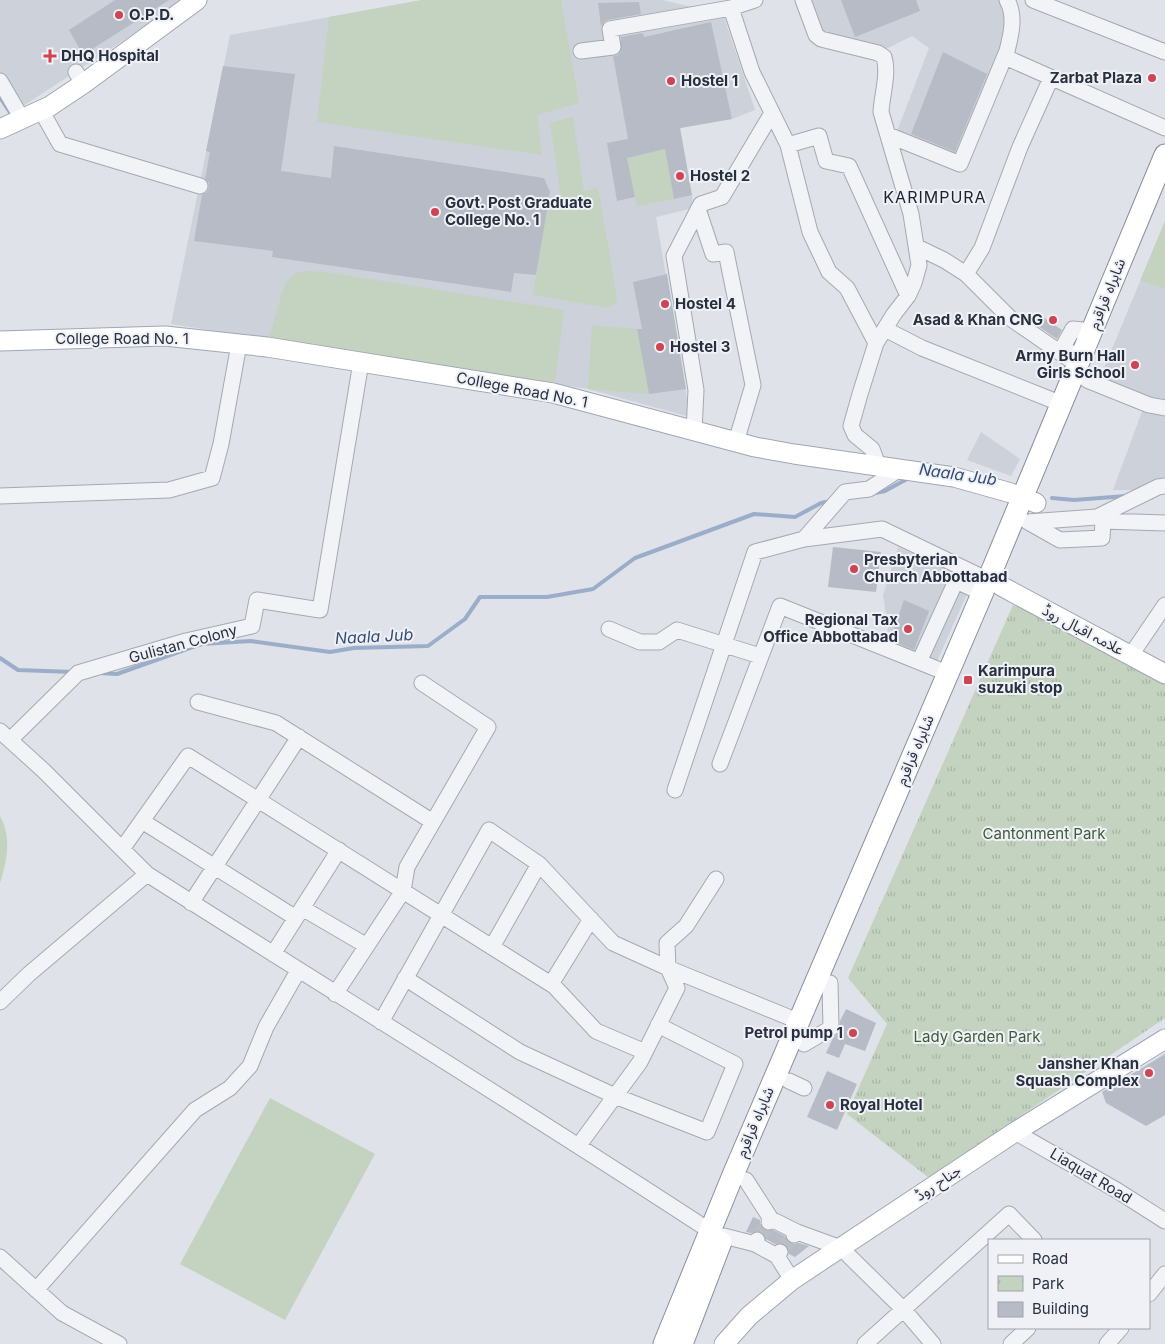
<svg xmlns="http://www.w3.org/2000/svg" width="1165" height="1344" font-family="Inter,'Noto Sans Arabic',sans-serif">
  <defs>
    <pattern id="park-tufts" width="24" height="20" patternUnits="userSpaceOnUse" patternTransform="scale(1.25)"><rect width="24" height="20" fill="#c4d2c0"/><path d="M3 7l-1-3M5 7V3M7 7l1-3M15 17l-1-3M17 17v-4M19 17l1-3" fill="none" stroke="#a8b5a6"/></pattern>
  </defs>
  <rect width="100%" height="100%" fill="#dfe2e8"/>
  <path fill="#cdd1da" d="M0,0h181l-57,40 -107,70 -17,-29z
    M422,0h240l61,14 32,96 -23,9 -52,9 14,80 -38,9 34,200 -102,-28 -417,-65 59,-289z
    M807,0h194l4,17v18l-5,20 -42,107 -62,-28 33,-86 -17,-12 -28,14 -60,-16z
    M1165,221v266l-15,3h-37l30,-81 -48,-19z
    M981,432l39,27 -9,17 -44,-16z
    M898,547l68,30 2,15 -35,78 -52,-15 7,-27 -5,-33z"/>
  <path fill="url(#park-tufts)" d="M1013,605l55,16 97,64v333l-236,160 -82,-64 40,-90 -39,-46z"/>
  <path fill="#c4d2c0" d="M422,0h139l18,103 -42,12 5,40 -225,-33 12,-105z
    M573,117l11,74 14,-3 19,109 -1,5 -8,6 -75,-13 15,-95 13,-3 -11,-74z
    M665,149l9,50 -37,7 -10,-48z
    M1165,221v67l-25,-7z
    M304,271l22,1 238,38 -9,73 -286,-45 16,-55 9,-9z
    M592,325l45,4 12,65 -61,-5z
    M0,816c12,22 7,44 0,67z
    M270,1098l105,56 -90,166 -105,-56z"/>
  <g fill="none" stroke-linecap="round" stroke-linejoin="round">
    <path stroke="#9aaec9" stroke-width="4" d="M0,97l11,17
      M875,493l10,-2 22,-12
      M1052,498l22,2 52,-4
      M0,658l18,12 55,2
      M100,673l17,1 84,-30 50,-3 79,11 24,-4 74,-2 37,-27 15,-22h67l46,-8 42,-31 119,-44 41,3 26,-14 10,-2"/>
  </g>
  <path fill="#b6bbc5" d="M115,0h54l-86,55 -14,-25z
    M841,0h75l4,11 -65,26z
    M639,2l2,12 -33,6 -4,2 -3,4 -3,-23z
    M711,22l21,97 -52,9 12,67 -18,4 -9,-50 -38,9 8,39 -18,4 -10,-58 21,-4 -15,-83 5,-1 3,-4v-14l22,-4 1,4z
    M943,52l44,22 -32,78 -44,-18z
    M223,66l72,8 -14,97 50,7 3,-32 210,32 6,14 -14,83 -22,-2 -3,19 -239,-35 1,-6 -79,-10 8,-46 5,-3 2,-4v-5l-4,-4 5,-27 -4,-1z
    M667,274l19,115 -37,5 -12,-65h5l-9,-47z
    M1043,317l19,13 -5,9 -19,-13z
    M833,547l48,5 -5,40 -48,-5z
    M904,600l25,11 -15,39 -24,-10z
    M846,1009l30,14 -11,28 -20,-7 -6,14 -13,-5 7,-15 6,-6 1,-11z
    M1165,1054v61l-19,11 -40,-23 -4,-11z
    M827,1071l30,13 -20,46 -30,-13z
    M753,1217l7,3v6l4,4h9l12,6 2,5 4,3 8,-1 10,3 -14,11 -6,-3v-5l-3,-4 -5,-2 -6,1 -9,-5 -4,-7 -5,-1 -6,2 -5,-1z"/>
  <g fill="none" stroke-linecap="round" stroke-linejoin="round">
    <path stroke="#babec6" stroke-width="15" stroke-dasharray="15 8" stroke-linecap="butt" d="M757,1240l12,-18
      M780,1252l14,-17"/>
    <defs>
      <path id="minor" d="M803,0l13,35 5,4 57,14 6,4c5,17 -2,37 -3,55l30,102 8,51 -5,18 -6,13 -14,18 -18,29
        M1033,0l132,52
        M731,8l21,64 36,73 22,87 19,40 18,16 29,55 -16,51 -9,32 4,9 17,14 6,16
        M581,51l32,-4 -3,-18 121,-21 24,-8
        M1005,57l160,71
        M76,72l7,12
        M0,81l17,29
        M41,110l19,34 140,42
        M889,139l4,-2 67,27 47,-113c4,-16 9,-35 0,-51
        M788,145l31,-9 7,25 23,5 59,130
        M698,209l15,45 13,-2 27,133 -17,57
        M917,247l27,13 22,14 44,44 68,47
        M966,274l16,-26 38,-101 31,-69
        M885,329l37,19 140,56
        M1074,359l-10,-14 9,-16 19,2
        M1087,380l62,25 16,3
        M694,431l2,-41 -22,-134 27,-52 21,-7 50,-84
        M0,496l169,-6 43,-12 9,-34 18,-100
        M1028,522l32,18 42,-2 1,-17 62,2
        M1028,522l69,-5 61,-30 7,-1
        M804,539l78,-10 106,51
        M609,629l31,13h19l18,-12 83,26
        M1131,655l34,-50
        M919,662l37,-81 26,12
        M198,702l78,21 157,99
        M0,731l44,40 103,103
        M10,740l68,-67 108,-32 66,-15 5,-26 63,10 41,-248
        M720,764l60,-158 167,67
        M675,790l80,-238 49,-13 41,-47 24,-3 31,-20
        M142,821l154,97
        M122,849l66,-93 366,230 42,45 49,21
        M191,903l108,-166
        M302,908l65,38
        M492,947l47,-83
        M273,954l66,-104
        M405,978l115,74 95,44 92,36 28,-68 -77,-39
        M551,984l40,-65
        M335,994l68,-103 4,-24 81,-140 -66,-44
        M0,1002l29,-28 118,-100c187,119 377,235 563,357
        M381,1022l108,-192 50,34 74,79 55,25 130,53
        M804,1044l27,-16 -1,-45
        M789,1081l15,7
        M1015,1132l103,59 47,30
        M579,1145l61,-83 37,-74 -9,-20 -1,-25 19,-17 30,-47
        M746,1180l25,39
        M769,1222l2,-3 26,13 -3,3
        M797,1232l44,16 63,62 29,34
        M724,1236l31,8
        M757,1240l-2,4 22,12 3,-4
        M777,1256l15,24
        M0,1257l62,56 57,31
        M36,1290l159,-180 35,-22 20,-22 16,-39 32,-56
        M1149,1294l16,-20
        M865,1344l144,-130 25,26
        M1011,1344l17,-16
        M1107,1344l14,-16"/>
      <path id="major" d="M0,129l50,-23 33,-22 114,-84
        M0,341l165,-5 102,11 286,46 202,54 39,7 160,23 57,16 25,10
        M1001,586l164,88
        M724,1344l25,-28 43,-36 223,-148 150,-93"/>
      <path id="highway" d="M664,1344l69,-169 255,-595 177,-425
        M682,1344l39,-102"/>
    </defs>
    <use href="#minor" stroke="#a4a9b2" stroke-width="17"/>
    <use href="#major" stroke="#9fa6b4" stroke-width="21"/>
    <use href="#highway" stroke="#878f9f" stroke-width="23"/>
    <use href="#minor" stroke="#f2f3f7" stroke-width="15"/>
    <use href="#major" stroke="#fff" stroke-width="19"/>
    <use href="#highway" stroke="#fff" stroke-width="21"/>
  </g>
  <g fill="#ce4452" stroke="#eff1f6" stroke-width="2">
    <circle cx="119" cy="15" r="5"/>
    <path d="M47.5 48.5h5v5h5v5h-5v5h-5v-5h-5v-5h5z"/>
    <circle cx="1152" cy="78" r="5"/>
    <circle cx="671" cy="81" r="5"/>
    <circle cx="680" cy="176" r="5"/>
    <circle cx="435" cy="212" r="5"/>
    <circle cx="665" cy="304" r="5"/>
    <circle cx="1053" cy="320" r="5"/>
    <circle cx="660" cy="347" r="5"/>
    <circle cx="1135" cy="365" r="5"/>
    <circle cx="854" cy="569" r="5"/>
    <circle cx="908" cy="629" r="5"/>
    <rect x="963" y="675" width="10" height="10" rx="2.5"/>
    <circle cx="853" cy="1033" r="5"/>
    <circle cx="1149" cy="1073" r="5"/>
    <circle cx="830" cy="1105" r="5"/>
  </g>
  <g text-anchor="middle" stroke-width="4" stroke-linejoin="round" paint-order="stroke">
    <g font-size="15" font-weight="bold" fill="#283040" stroke="#eff1f6" text-anchor="start">
      <text x="129" y="20">O.P.D.</text>
      <text x="61" y="61">DHQ Hospital</text>
      <text x="1142" y="83" text-anchor="end">Zarbat Plaza</text>
      <text x="681" y="86">Hostel 1</text>
      <text x="690" y="181">Hostel 2</text>
      <text x="445" y="208">Govt. Post Graduate<tspan x="445" dy="17">College No. 1</tspan></text>
      <text x="675" y="309">Hostel 4</text>
      <text x="1043" y="325" text-anchor="end">Asad &amp; Khan CNG</text>
      <text x="670" y="352">Hostel 3</text>
      <text x="1125" y="361" text-anchor="end">Army Burn Hall<tspan x="1125" dy="17">Girls School</tspan></text>
      <text x="864" y="565">Presbyterian<tspan x="864" dy="17">Church Abbottabad</tspan></text>
      <text x="898" y="625" text-anchor="end">Regional Tax<tspan x="898" dy="17">Office Abbottabad</tspan></text>
      <text x="978" y="676">Karimpura<tspan x="978" dy="17">suzuki stop</tspan></text>
      <text x="843" y="1038" text-anchor="end">Petrol pump 1</text>
      <text x="1139" y="1069" text-anchor="end">Jansher Khan<tspan x="1139" dy="17">Squash Complex</tspan></text>
      <text x="840" y="1110">Royal Hotel</text>
    </g>
    <g font-size="15" fill="#283040" stroke="#eff1f6">
      <text transform="translate(1107 294) rotate(-68)" y="5">شاہراہ قراقرم</text>
      <text x="122" y="344">College Road No. 1</text>
      <text transform="translate(522 390) rotate(11)" y="5">College Road No. 1</text>
      <text transform="translate(1083 630) rotate(28)" y="5">علامہ اقبال روڈ</text>
      <text transform="translate(183 644) rotate(-15)" y="5">Gulistan Colony</text>
      <text transform="translate(915 750) rotate(-67)" y="5">شاہراہ قراقرم</text>
      <text transform="translate(755 1122) rotate(-67)" y="5">شاہراہ قراقرم</text>
      <text transform="translate(1091 1176) rotate(31)" y="5">Liaquat Road</text>
      <text transform="translate(938 1183) rotate(-34)" y="5">جناح روڈ</text>
    </g>
    <g font-size="15" fill="#3b5b35" stroke="#eff1f6">
      <text x="1044" y="839">Cantonment Park</text>
      <text x="977" y="1042">Lady Garden Park</text>
    </g>
    <g font-size="16" letter-spacing="1" fill="#1a2130" stroke="#eff1f6">
      <text x="935" y="203">KARIMPURA</text>
    </g>
    <g font-size="16" font-style="italic" fill="#324c73" stroke="#eff1f6">
      <text transform="translate(958 474) rotate(8)" y="6">Naala Jub</text>
      <text transform="translate(374 636) rotate(-3)" y="6">Naala Jub</text>
    </g>
  </g>
  <rect x="988" y="1239" width="162" height="90" fill="#eff1f6" stroke="#9fa4ad"/>
  <rect x="998" y="1255" width="25" height="8" fill="#ffffff" stroke="#9fa4ad"/>
  <text x="1032" y="1264" font-size="15" fill="#283040">Road</text>
  <rect x="998" y="1276" width="25" height="15" fill="url(#park-tufts)" stroke="#9fa4ad"/>
  <text x="1032" y="1289" font-size="15" fill="#283040">Park</text>
  <rect x="998" y="1302" width="25" height="15" fill="#b6bbc5" stroke="#9fa4ad"/>
  <text x="1032" y="1314" font-size="15" fill="#283040">Building</text>
</svg>
